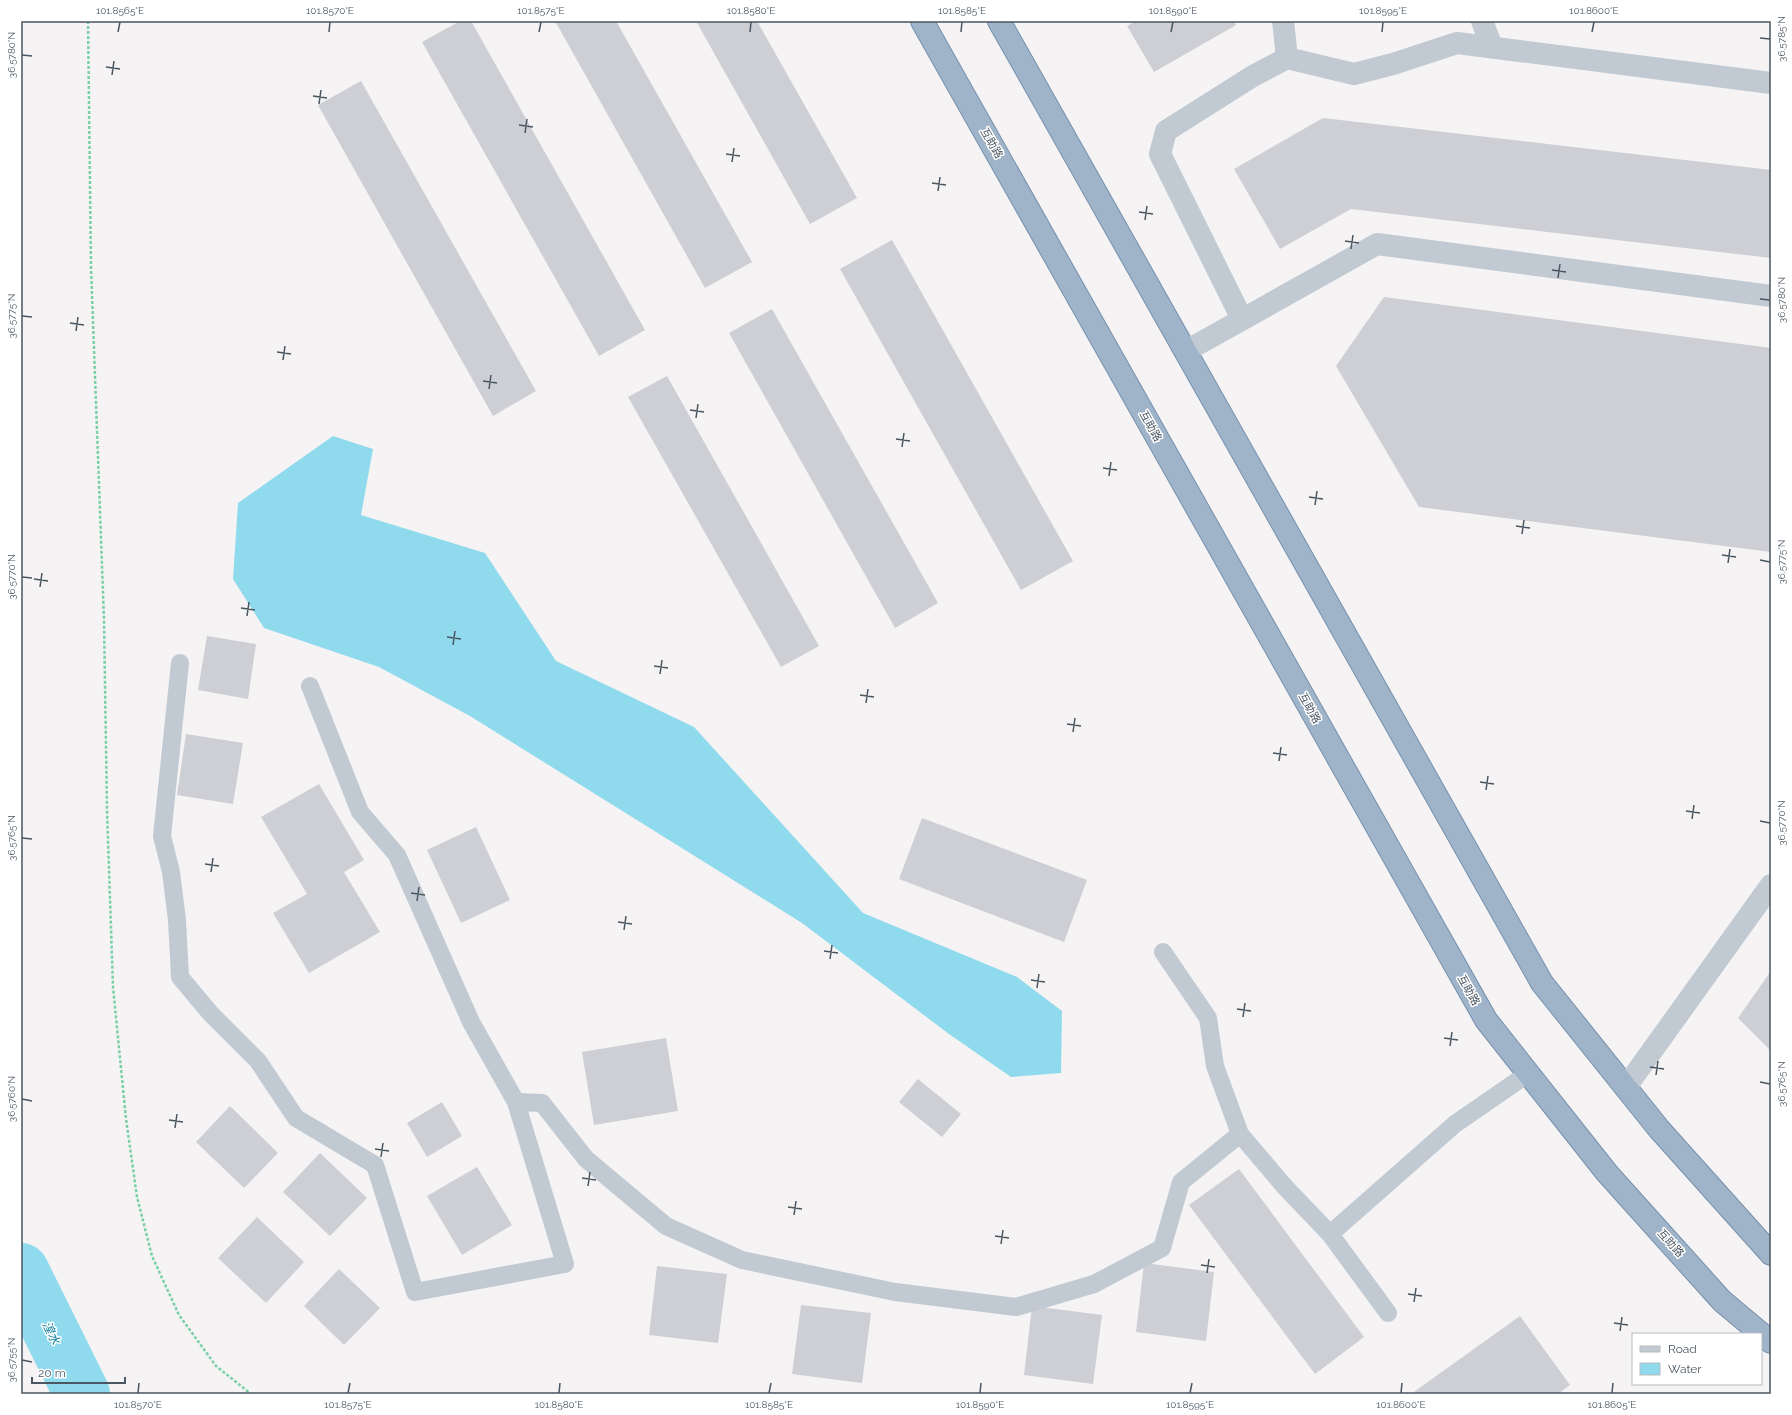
<svg xmlns="http://www.w3.org/2000/svg" width="1792" height="1415" font-family="Raleway,'Noto Sans SC',sans-serif">
  <rect width="100%" height="100%" fill="#f5f3f3"/>
  <path fill="#90daee" d="M333,436l40,13 -12,66 124,38 71,108 138,66 169,186 154,64 45,34 -1,62 -50,4 -62,-43 -147,-111 -332,-207 -91,-49 -115,-39 -31,-49 5,-76z"/>
  <g fill="none" stroke-linecap="round" stroke-linejoin="round">
    <path stroke="#90daee" stroke-width="56" d="M21,1271l61,123"/>
  </g>
  <path fill="#cdcfd5" d="M460,21h11l174,309 -46,26 -177,-314z
    M555,21h61l136,241 -47,26z
    M696,21h61l100,177 -47,26z
    M1136,21h98l2,4 -82,47 -27,-46z
    M361,81l175,310 -43,25 -175,-311z
    M1323,118l448,52v88l-420,-49 -71,40 -46,-80z
    M892,240l181,321 -52,29 -181,-321z
    M1384,297l387,51v204l-352,-45 -83,-141z
    M772,309l166,294 -43,25 -166,-295z
    M667,376l152,270 -38,21 -153,-270z
    M207,636l49,8 -8,55 -50,-9z
    M186,734l57,9 -10,61 -56,-9z
    M319,784l45,76 -20,12 36,60 -71,41 -36,-60 34,-19 -46,-77z
    M922,818l165,62 -23,62 -165,-63z
    M476,827l34,73 -49,23 -34,-73z
    M1771,971v80l-33,-33z
    M666,1038l12,73 -84,14 -12,-73z
    M918,1079l43,35 -19,23 -43,-35z
    M442,1102l20,34 -35,21 -20,-34z
    M230,1106l48,47 -34,35 -48,-46z
    M320,1153l47,45 -37,38 -47,-44z
    M477,1167l35,58 -50,30 -35,-59z
    M1239,1169l125,168 -49,37 -126,-169z
    M257,1217l47,45 -38,41 -48,-45z
    M1144,1263l70,9 -8,69 -70,-9z
    M657,1266l70,8 -9,69 -69,-8z
    M339,1269l41,39 -36,37 -40,-39z
    M801,1305l70,8 -9,70 -70,-9z
    M1032,1306l70,9 -9,69 -69,-9z
    M1520,1316l50,69 -12,9h-147z"/>
  <g fill="none" stroke-linecap="round" stroke-linejoin="round">
    <defs>
      <path id="trunk" d="M922,21l564,999 121,153 115,128 49,41
        M999,21l543,962 117,146 112,125"/>
    </defs>
    <use href="#trunk" stroke="#7690ad" stroke-width="24"/>
    <path stroke="#7ad0a6" stroke-width="2.5" stroke-dasharray="3 2" stroke-linecap="butt" d="M88,21l3,246 13,353 3,190 6,177 13,132 11,78 15,59 27,59 37,51 35,28"/>
    <path stroke="#c1cad2" stroke-width="18" d="M180,663l-18,173 9,36 6,48 3,57 31,37 47,47 38,57 79,47 40,127 150,-28 -49,-162 -45,-80 -74,-167 -37,-43 -50,-126
      M1163,952l45,66 7,48 25,68 45,53 45,47 58,79
      M516,1102l26,1 44,56 80,67 76,34 153,32 121,15 78,-23 68,-36 19,-66 59,-48
      M1330,1234l125,-110 74,-51"/>
    <path stroke="#c1cad2" stroke-width="22" d="M1283,21l4,37
      M1482,21l10,26
      M1242,319l-82,-165 6,-23 87,-55 34,-18 67,16 39,-10 64,-21 314,40
      M1186,351l191,-107 394,52
      M1626,1087l145,-202"/>
    <use href="#trunk" stroke="#9fb4c9" stroke-width="22"/>
  </g>
  <path fill="none" stroke="#4a5661" stroke-width="1.5" d="M118,32l2,-10M329,32l1,-10M539,32l2,-10M750,32l1,-10M961,32l1,-10M1171,32l2,-10M1382,32l1,-10M1592,32l2,-10M1760,38l10,1M22,55l10,1M106,67l14,2M112,75l2,-14M313,96l14,2M319,104l2,-14M519,125l14,2M525,133l2,-14M726,154l14,2M732,162l2,-14M932,183l14,2M938,191l2,-14M1139,212l14,2M1145,220l2,-14M1345,241l14,2M1351,249l2,-14M1552,270l14,2M1558,278l2,-14M1760,299l10,1M22,316l10,1M70,323l14,2M76,331l2,-14M277,352l14,2M283,360l2,-14M483,381l14,2M489,389l2,-14M690,410l14,2M696,418l2,-14M896,439l14,2M902,447l2,-14M1103,468l14,2M1109,476l2,-14M1309,497l14,2M1315,505l2,-14M1516,526l14,2M1522,534l2,-14M1722,555l14,2M1760,560l10,2M1728,563l2,-14M22,577l10,1M34,579l14,2M40,587l2,-14M241,608l14,2M247,616l2,-14M447,637l14,2M453,645l2,-14M654,666l14,2M660,674l2,-14M860,695l14,2M866,703l2,-14M1067,724l14,2M1073,732l2,-14M1273,753l14,2M1279,761l2,-14M1480,782l14,2M1486,790l2,-14M1686,811l14,2M1692,819l2,-14M1760,821l10,2M22,838l10,1M205,864l14,2M211,872l2,-14M411,893l14,2M417,901l2,-14M618,922l14,2M624,930l2,-14M824,951l14,2M830,959l2,-14M1031,980l14,2M1037,988l2,-14M1237,1009l14,2M1243,1017l2,-14M1444,1038l14,2M1450,1046l2,-14M1650,1067l14,2M1656,1075l2,-14M1760,1082l10,2M22,1099l10,2M169,1120l14,2M175,1128l2,-14M375,1149l14,2M381,1157l2,-14M582,1178l14,2M588,1186l2,-14M788,1207l14,2M794,1215l2,-14M995,1236l14,2M1001,1244l2,-14M1201,1265l14,2M1207,1273l2,-14M1408,1294l14,2M1414,1302l2,-14M1614,1323l14,2M1620,1331l2,-14M22,1360l10,2M138,1393l1,-10M348,1393l2,-10M559,1393l1,-10M769,1393l2,-10M980,1393l1,-10M1190,1393l2,-10M1401,1393l1,-10M1612,1393l1,-10"/>
  <g text-anchor="middle" stroke-width="3" stroke-linejoin="round" paint-order="stroke">
    <g font-size="11" fill="#4a5661" stroke="#fff">
      <text transform="translate(992 143) rotate(60)" y="4">互助路</text>
      <text transform="translate(1151 426) rotate(61)" y="4">互助路</text>
      <text transform="translate(1310 708) rotate(61)" y="4">互助路</text>
      <text transform="translate(1469 990) rotate(61)" y="4">互助路</text>
      <text transform="translate(1671 1243) rotate(48)" y="4">互助路</text>
    </g>
    <g font-size="12" font-style="italic" fill="#0c7c9b" stroke="#fff">
      <text transform="translate(51 1333) rotate(64)" y="4">湟水</text>
    </g>
  </g>
  <rect width="1792" height="1415" fill="none" stroke="#ffffff" stroke-width="44"/>
  <rect x="1632" y="1333" width="130" height="52" fill="#ffffff" stroke="#b7bbc0"/>
  <rect x="1640" y="1346" width="20" height="6" fill="#c1cad2" stroke="#b7bbc0"/>
  <text x="1668" y="1353" font-size="12" fill="#4a5661">Road</text>
  <rect x="1640" y="1363" width="20" height="12" fill="#90daee" stroke="#b7bbc0"/>
  <text x="1668" y="1373" font-size="12" fill="#4a5661">Water</text>
  <path d="M32 1377v6h93v-6" fill="none" stroke="#4a5661" stroke-width="2"/>
  <text x="38" y="1377" font-size="12" fill="#4a5661" stroke="#ffffff" stroke-width="3" paint-order="stroke">20 m</text>
  <rect x="22" y="22" width="1748" height="1371" fill="none" stroke="#4a5661" stroke-width="1.5"/>
  <g font-size="10" text-anchor="middle" fill="#4a5661">
    <text x="120" y="14">101.8565°E</text>
    <text x="330" y="14">101.8570°E</text>
    <text x="541" y="14">101.8575°E</text>
    <text x="751" y="14">101.8580°E</text>
    <text x="962" y="14">101.8585°E</text>
    <text x="1173" y="14">101.8590°E</text>
    <text x="1383" y="14">101.8595°E</text>
    <text x="1594" y="14">101.8600°E</text>
    <text transform="translate(1781 39) rotate(-90)" y="4">36.5785°N</text>
    <text transform="translate(11 55) rotate(-90)" y="4">36.5780°N</text>
    <text transform="translate(1781 300) rotate(-90)" y="4">36.5780°N</text>
    <text transform="translate(11 316) rotate(-90)" y="4">36.5775°N</text>
    <text transform="translate(1781 562) rotate(-90)" y="4">36.5775°N</text>
    <text transform="translate(11 577) rotate(-90)" y="4">36.5770°N</text>
    <text transform="translate(1781 823) rotate(-90)" y="4">36.5770°N</text>
    <text transform="translate(11 838) rotate(-90)" y="4">36.5765°N</text>
    <text transform="translate(1781 1084) rotate(-90)" y="4">36.5765°N</text>
    <text transform="translate(11 1099) rotate(-90)" y="4">36.5760°N</text>
    <text transform="translate(11 1360) rotate(-90)" y="4">36.5755°N</text>
    <text x="138" y="1408">101.8570°E</text>
    <text x="348" y="1408">101.8575°E</text>
    <text x="559" y="1408">101.8580°E</text>
    <text x="769" y="1408">101.8585°E</text>
    <text x="980" y="1408">101.8590°E</text>
    <text x="1190" y="1408">101.8595°E</text>
    <text x="1401" y="1408">101.8600°E</text>
    <text x="1612" y="1408">101.8605°E</text>
  </g>
</svg>
